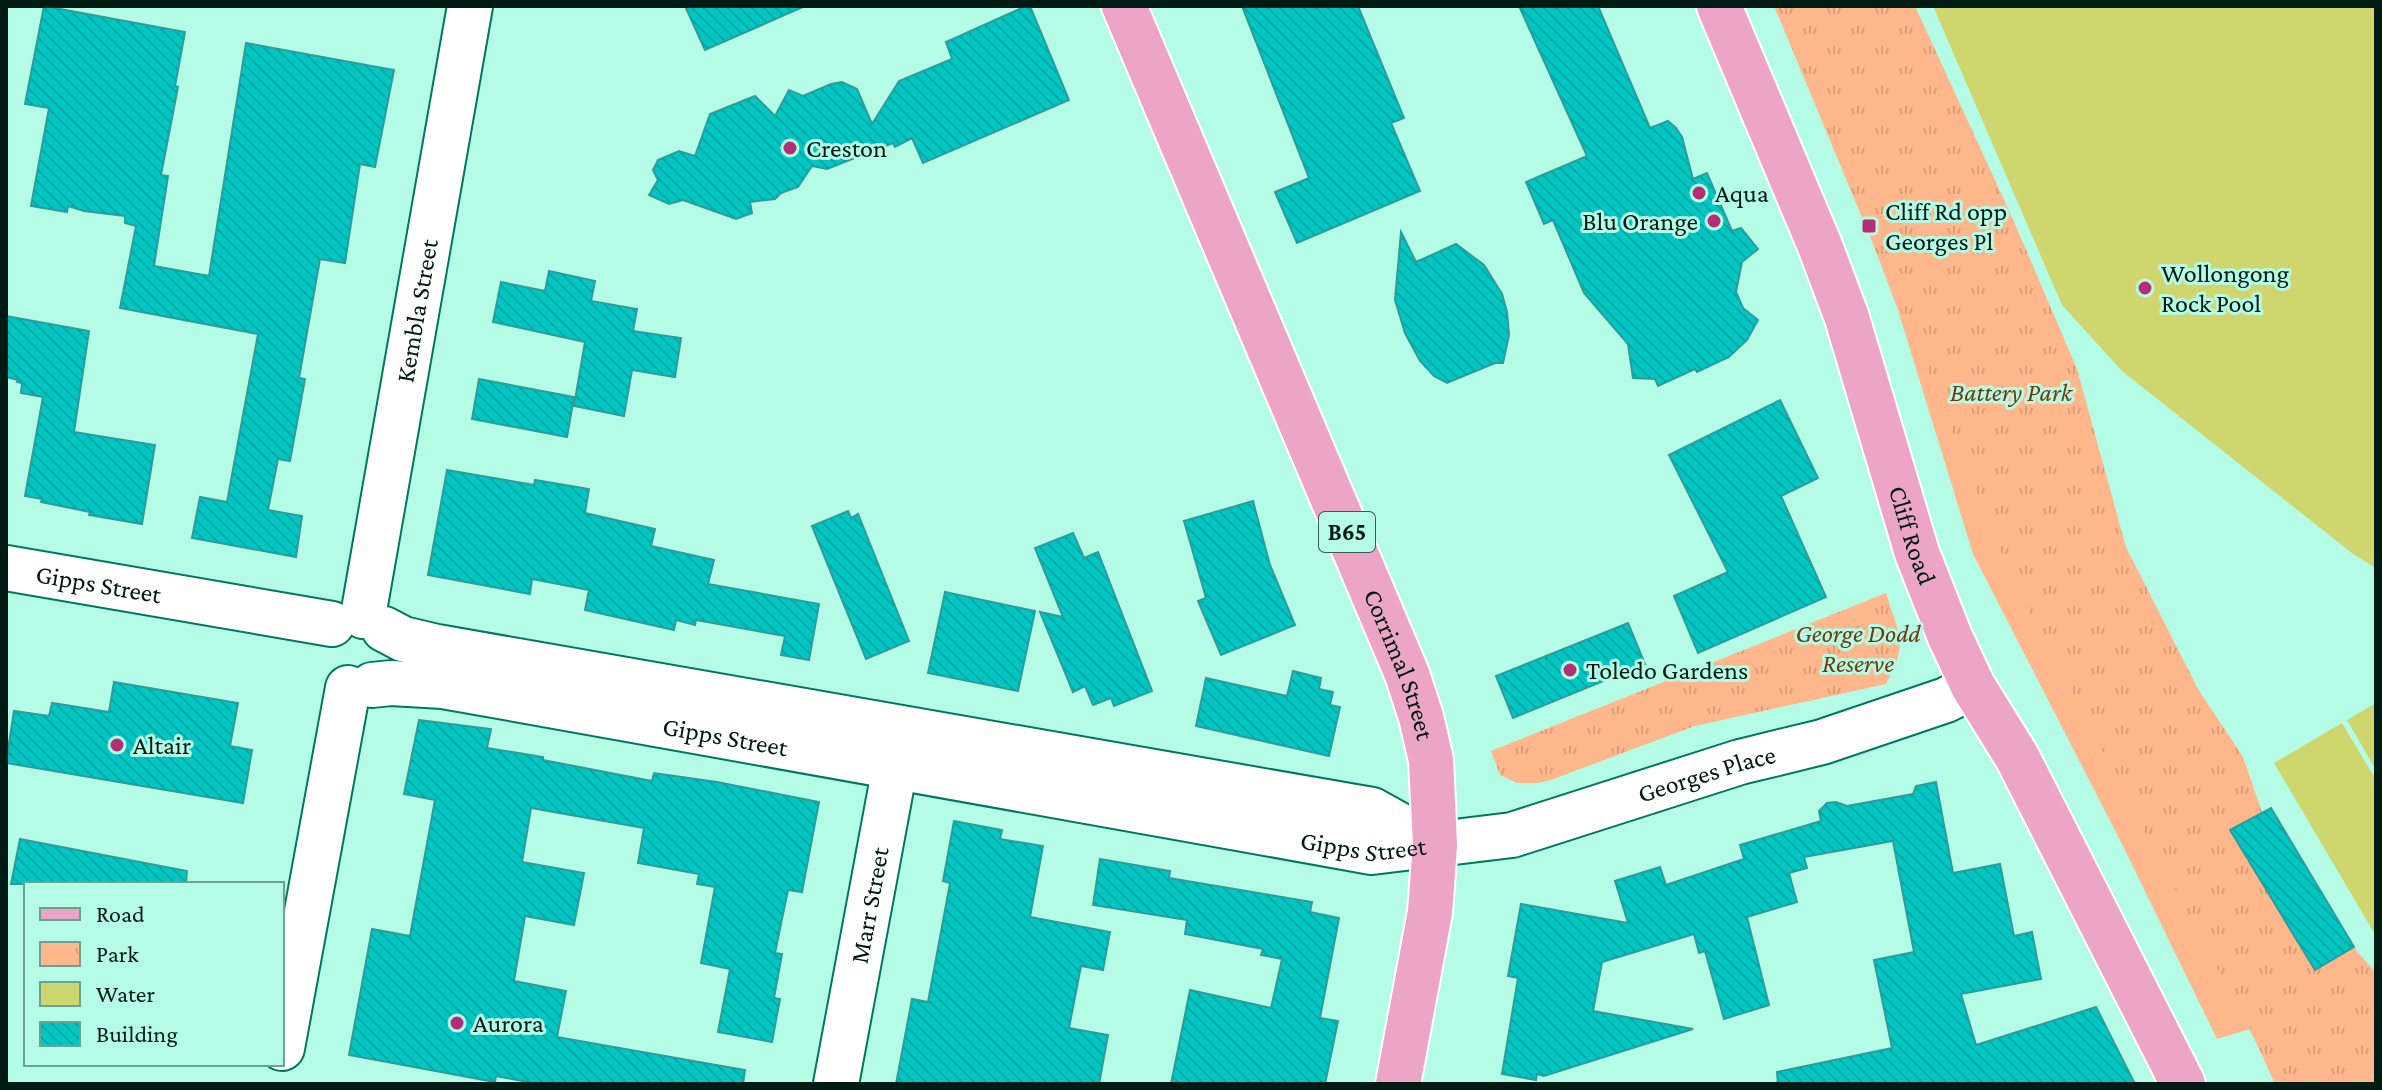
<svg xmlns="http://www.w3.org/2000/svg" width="2382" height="1090" font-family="'Crimson Pro',serif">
  <defs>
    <pattern id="park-tufts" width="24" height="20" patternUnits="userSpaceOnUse" patternTransform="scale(2)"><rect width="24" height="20" fill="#ffb78b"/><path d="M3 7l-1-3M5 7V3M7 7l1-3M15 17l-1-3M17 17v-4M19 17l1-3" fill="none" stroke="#d99d77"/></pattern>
    <pattern id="building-back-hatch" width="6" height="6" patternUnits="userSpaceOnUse" patternTransform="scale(2)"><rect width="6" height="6" fill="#02c6c2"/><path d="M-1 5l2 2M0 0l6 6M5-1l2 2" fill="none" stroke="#02aaa6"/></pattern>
  </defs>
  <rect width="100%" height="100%" fill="#b4fce5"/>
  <path fill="#ffb78b" d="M1808,72l507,1012h-40l-25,-55 -33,10 -94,-193 -150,-292 -76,-247z"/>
  <path fill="url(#park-tufts)" d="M1774,6h141l97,211 65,152 49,178 72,142 45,68 28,81 54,76 51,59v111h-98l-263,-499z
    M1886,593c13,43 23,49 0,91l-191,42 -147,55 -11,2h-20l-17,-8 -9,-24z"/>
  <path fill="#cfd66e" d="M1933,6h443v562l-23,-14 -231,-183 -60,-66z
    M2376,703v67l-29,-50z
    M2342,723l34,57v156l-102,-173z"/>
  <path fill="url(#building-back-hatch)" stroke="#2b9d9a" stroke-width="2" d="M44,6l141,26 -10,54 3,1 -17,88 7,1 -14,90 55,10 37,-233 148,27 -19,97 -15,-3 -15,99 -25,-4 -21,119 6,1 -15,82 -12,-2 -10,51 34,6 -6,41 -104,-19 8,-41 27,5 31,-168 -138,-26 16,-82 -11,-3v-7l-41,-5 -16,-5 -1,6 -36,-6 18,-98 -24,-4z
    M685,6h120l-100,44z
    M1026,6h4l39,94 -146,63 -11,-25 -17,9 -2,-4 -66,26 -15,-3 -14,21 -17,6 -6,6 -25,3 2,11 -16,6 -53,-19 -14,4 -20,-9 9,-15 -5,-10 5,-10 21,-9 16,5 15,-42 45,-18 20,20 14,-26 14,6 28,-12 11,-2 15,7 15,35 27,-43 53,-22 -6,-17z
    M1242,6h116l46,112 -13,5 29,68 -123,52 -22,-51 34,-14z
    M1519,6h79l52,122 18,-7 8,7 6,9 11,42 14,-6 25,58 9,-3 17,21 -16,13 -6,30 7,16 15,12 -11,20 -18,17 -32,15 -2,-3 -37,17 -3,-7 -22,-1 -5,-34 -44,-51 -31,-73 -9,4 -18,-42 61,-26z
    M1401,232l15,30 40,-18 28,21 18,29 5,18 2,23 -6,28h-8l-48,20 -13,-7 -14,-15 -15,-28 -10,-33z
    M549,271l46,10 -4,20 46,8 -4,22 48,7 -6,39 -43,-7 -8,46 -50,-10 11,-64 -92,-20 8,-40 44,9z
    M6,316l83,15 -15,101 81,13 -13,79 -53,-9 1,-3 -49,-10 1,-3 -17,-3 18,-99 -22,-4 1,-10 -5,-1 1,-2 -12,-3z
    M479,379l95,18 -7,40 -95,-18z
    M1780,400l38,78 -37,18 45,101 -128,56 -24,-57 54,-24 -59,-117z
    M447,470l87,15 1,-5 54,9 -4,24 70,16 -4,17 63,14 -6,24 111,20 -10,56 -28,-5 4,-19 -89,-16 -1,5 -19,-5 -2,10 -89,-20 4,-20 -57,-11 -2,15 -102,-19z
    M1253,501l17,64 25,60 -74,30 -23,-54 8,-3 -22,-77z
    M848,511l3,7 7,-4 51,127 -43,18 -54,-133z
    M1073,533l11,25 14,-6 54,139 -38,15 -3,-8 -18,7 -8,-19 -12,6 -33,-80 23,5 -28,-69z
    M945,592l90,19 -17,80 -90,-18z
    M1628,623l17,41 -132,54 -17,-42z
    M1293,671l28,7 -2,11 14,3 -3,13 10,2 -11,49 -133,-30 10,-48 81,18z
    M114,682l124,21 -8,43 22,4 -9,53 -237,-40 8,-52 35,5 3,-13 57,9z
    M419,720l72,9 -4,19 56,9v3l109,21 2,-8 63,9 102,20 -17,90 -14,-2 -13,63 7,1 -8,44 6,1 -8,43 -54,-10 12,-63 -29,-6 14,-76 -18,-3 2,-10 -61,-11 6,-35 -113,-20 -9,54 62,11 -10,52 -49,-9 -11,65 52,10 -9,46 188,33 -2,14h-205l-42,-8 -1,6 -146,-27 23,-126 38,7 25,-136 -31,-6z
    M1936,782l17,91 47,-9 14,72 18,-4 9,47 -80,15 15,51 120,-38 39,77h-357l-1,-12 115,-24 -18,-88 40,-8 -21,-111 -89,16 3,11 -18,5 8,29 -50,15 22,88 -45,14 -19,-68 -6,2 -5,-19 -92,28 -9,49 100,18 -149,47 -7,-2 -1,6 -34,-6 16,-96 -10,-2 13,-72 107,19 -13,-42 45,-14 6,18 78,-26 -4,-14 81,-24 -2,-10 8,-8 9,-1 11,4 66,-12 3,-8z
    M2271,808l83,139 -39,23 -85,-140z
    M954,821l48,9 -2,9 43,7 -13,71 80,15 -7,38 -22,-4 -12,62 39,7 -9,49h-203l16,-85 16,3 22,-119 -7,-2z
    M20,839l167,32 -1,13h-175z
    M1100,859l70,12 -1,7 143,24 -2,10 29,6 -19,100 18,3 -13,63h-154l19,-94 81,18 11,-49 -21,-4 2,-6 -78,-15 2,-14 -94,-15z"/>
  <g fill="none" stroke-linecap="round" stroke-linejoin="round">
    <defs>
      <g id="minor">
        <path id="s1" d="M6,568l326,56"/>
        <path id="s2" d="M363,616l107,-610"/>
        <path d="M384,629l19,10 34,8 935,163 63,35"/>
        <path id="s3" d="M372,685l19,-2 52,3 929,166 140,-17 228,-73 82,-20 124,-42 27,-14"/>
        <path d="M282,1048l66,-360"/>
        <path id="s4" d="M836,1084l64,-344"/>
      </g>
      <g id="major">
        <path id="s5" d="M1124,6l236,557 47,111 14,43 10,43 4,85 -5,67 -32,172"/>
        <path id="s6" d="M1719,6l101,240 27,72 70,235 33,84 23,49 44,71 166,327"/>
      </g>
    </defs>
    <use href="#minor" stroke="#01775f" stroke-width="48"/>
    <use href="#major" stroke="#fff" stroke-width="48"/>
    <use href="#minor" stroke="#fff" stroke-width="44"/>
    <use href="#major" stroke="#eca4c7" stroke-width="44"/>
  </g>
  <g fill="#b32e75" stroke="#b4fce5" stroke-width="3">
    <circle cx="790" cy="148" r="8"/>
    <circle cx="1699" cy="193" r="8"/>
    <circle cx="1714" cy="221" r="8"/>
    <rect x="1861" y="218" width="16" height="16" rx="4"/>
    <circle cx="2145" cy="288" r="8"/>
    <circle cx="1570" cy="670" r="8"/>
    <circle cx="117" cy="745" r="8"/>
    <circle cx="457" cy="1023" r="8"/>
  </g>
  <g text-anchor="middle" stroke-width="6" stroke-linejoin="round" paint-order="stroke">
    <rect fill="#b4fce5" stroke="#365e53" stroke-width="2" x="1319" y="512" width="56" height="40" rx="6"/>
    <g font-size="24" font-weight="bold" fill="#001b14">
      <text x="1347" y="540">B65</text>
    </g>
    <g font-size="26" fill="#001b14" stroke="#b4fce5" text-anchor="start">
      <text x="806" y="157">Creston</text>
      <text x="1715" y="202">Aqua</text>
      <text x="1885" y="220">Cliff Rd opp<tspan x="1885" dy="30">Georges Pl</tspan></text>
      <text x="1698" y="230" text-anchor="end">Blu Orange</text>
      <text x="2161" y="282">Wollongong<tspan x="2161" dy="30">Rock Pool</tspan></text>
      <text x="1586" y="679">Toledo Gardens</text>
      <text x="133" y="754">Altair</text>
      <text x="473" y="1032">Aurora</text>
    </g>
    <g font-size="26" fill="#001b14" stroke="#b4fce5">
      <text dy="9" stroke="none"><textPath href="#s2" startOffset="310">Kembla Street</textPath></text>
      <text dy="9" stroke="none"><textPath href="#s6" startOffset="564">Cliff Road</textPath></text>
      <text dy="9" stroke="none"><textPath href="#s1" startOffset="94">Gipps Street</textPath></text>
      <text dy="9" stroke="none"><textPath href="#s5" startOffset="714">Corrimal Street</textPath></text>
      <text dy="9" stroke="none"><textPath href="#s3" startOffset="358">Gipps Street</textPath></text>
      <text dy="9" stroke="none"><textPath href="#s3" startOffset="1360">Georges Place</textPath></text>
      <text dy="9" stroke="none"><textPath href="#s3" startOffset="1006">Gipps Street</textPath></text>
      <text dy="9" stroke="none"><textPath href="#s4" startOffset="182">Marr Street</textPath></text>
    </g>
    <g font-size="26" font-style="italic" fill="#71390e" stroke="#b4fce5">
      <text x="2011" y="401">Battery Park</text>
      <text x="1858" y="642">George Dodd<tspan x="1858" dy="30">Reserve</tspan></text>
    </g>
  </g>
  <rect width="2382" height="1090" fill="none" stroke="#001b14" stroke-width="16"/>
  <rect x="24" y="882" width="260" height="184" fill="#b4fce5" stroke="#6ca291" stroke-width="2"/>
  <rect x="40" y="908" width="40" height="12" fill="#eca4c7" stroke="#6ca291" stroke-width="2"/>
  <text x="96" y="922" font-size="24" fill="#001b14">Road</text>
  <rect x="40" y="942" width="40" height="24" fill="url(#park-tufts)" stroke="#6ca291" stroke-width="2"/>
  <text x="96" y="962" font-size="24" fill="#001b14">Park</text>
  <rect x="40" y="982" width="40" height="24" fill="#cfd66e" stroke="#6ca291" stroke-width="2"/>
  <text x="96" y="1002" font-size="24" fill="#001b14">Water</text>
  <rect x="40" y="1022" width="40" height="24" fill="url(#building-back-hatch)" stroke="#6ca291" stroke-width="2"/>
  <text x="96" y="1042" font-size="24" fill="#001b14">Building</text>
</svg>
